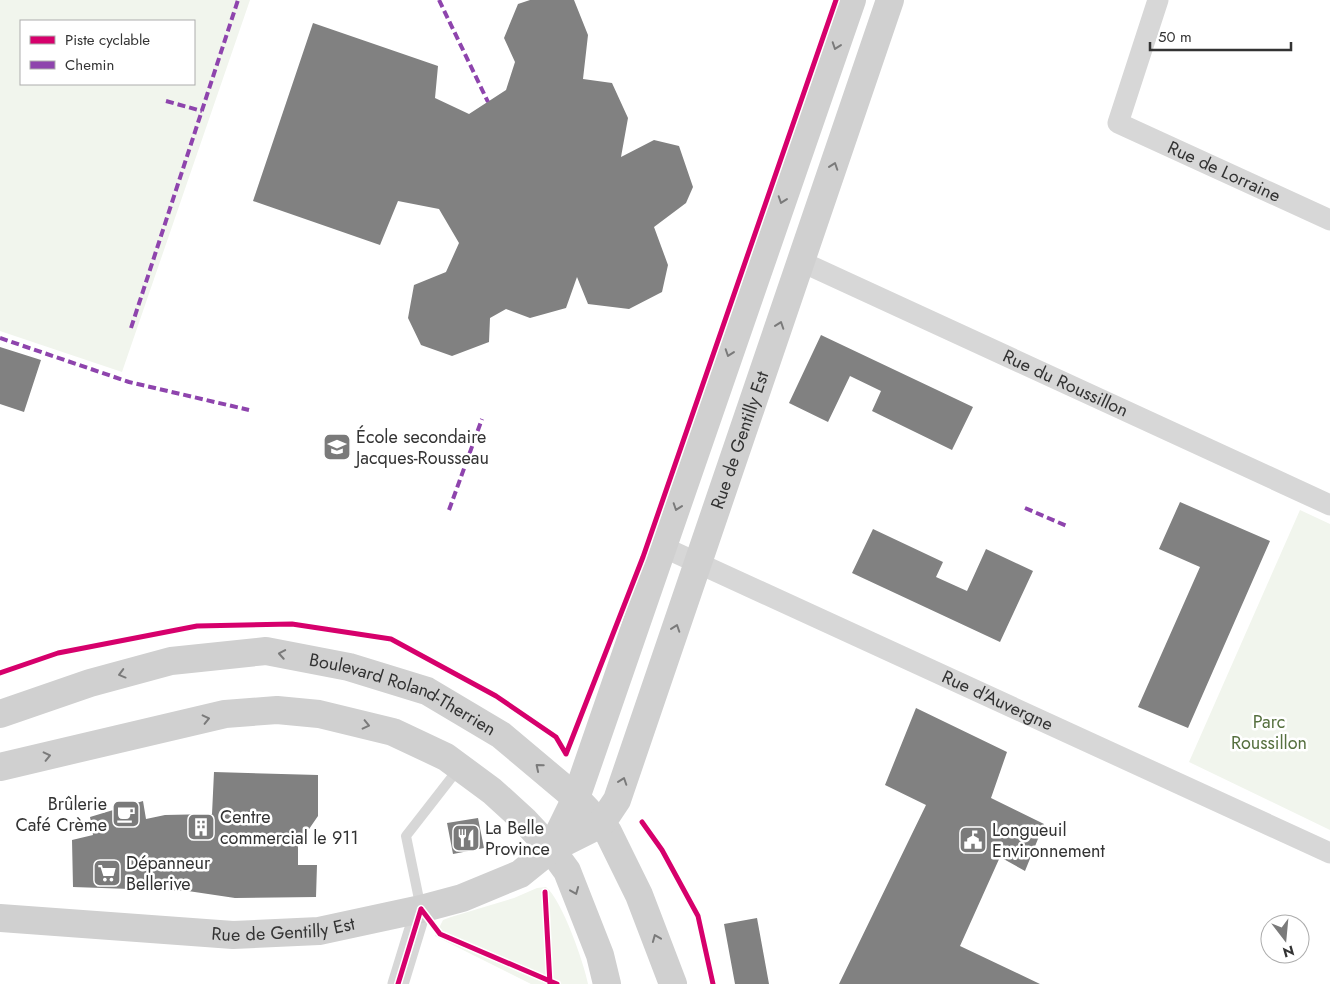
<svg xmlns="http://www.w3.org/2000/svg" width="1330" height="984" font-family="Jost,sans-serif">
  <rect width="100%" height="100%" fill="#fff"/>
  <path fill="#f1f5ed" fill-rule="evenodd" d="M0,0h250l-128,372 -122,-41zM21,21h173v63h-173z
    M1300,510l30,14v306l-141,-68z
    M546,887c16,13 38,76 42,97h-57l-96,-48 8,-16 8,-3 63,-19 23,-10z"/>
  <path fill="#818181" d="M530,0h44l14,35 -5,44 29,4 16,35 -7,39 33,-17 25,6 14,41 -7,16 -32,24 14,38 -6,27 -33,17 -41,-5 -11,-27 -11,31 -36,10 -24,-9 -16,9 -1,24 -37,14 -31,-11 -13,-27 6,-33 32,-13 13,-29 -20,-34 -41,-8 -18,44 -127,-44 60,-178 125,43 -3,32 34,16 37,-24 9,-28 -11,-24 14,-34z
    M821,335l152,72 -21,43 -80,-39 9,-20 -31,-15 -22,46 -39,-19z
    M0,347l41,13 -17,52 -24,-8z
    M1180,502l90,39 -82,187 -50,-21 62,-140 -41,-18z
    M873,529l70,33 -7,15 31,14 19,-42 47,22 -33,71 -148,-69z
    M916,708l91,44 -16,46 53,26 -19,47 -25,-14 -40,89 80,38h-201l87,-179 -41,-20z
    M214,772l104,3v41l-20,29v20h19l-1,32 -81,1 -47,-7 -115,-4 -1,-47 21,-5 -3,-18 53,-16 3,18 19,-4 47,-1z
    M478,818l6,30 -31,6 -6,-31z
    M757,918l12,66h-34l-11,-60z"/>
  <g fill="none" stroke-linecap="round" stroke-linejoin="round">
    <path stroke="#d7d7d7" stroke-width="10" d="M421,909l-15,-73 53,-68"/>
    <g stroke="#d7d7d7" stroke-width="21">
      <path id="s1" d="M1158,0l-40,123 212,97"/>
      <path id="s2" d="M802,262l528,243"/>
      <path id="s3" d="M663,547l667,306"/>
      <path d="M398,984l23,-75"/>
    </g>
    <g stroke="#d0d0d0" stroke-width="28">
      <path id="s4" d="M0,714l90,-31 81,-22 95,-10 83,16 78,24 74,44 75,63 32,34 31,63 34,89"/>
      <path d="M0,767l225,-53 52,-4 42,4 74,18 53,25 46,34 32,29 27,29 16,22 33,84 7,29"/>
      <path d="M551,849l25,-51 276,-798"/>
      <path id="s5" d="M0,918l233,17 86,-4 102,-22 41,-11 58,-24 31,-25 50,-25 16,-24 273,-800"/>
    </g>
    <path stroke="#8e44ad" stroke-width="4" stroke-dasharray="8 4" stroke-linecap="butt" d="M439,0l49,102
      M166,101l36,10
      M131,328l107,-328
      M0,338l129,44 120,28
      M1025,508l44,19
      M449,510l33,-91"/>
    <defs>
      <path id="cycleway" d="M0,673l58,-20 139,-27 95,-2 99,15 105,57 60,41 10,17
        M566,754l77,-197 193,-557
        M642,822l20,28 36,66 15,68
        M545,892l5,92
        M421,909l19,25 117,50
        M398,984l23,-75"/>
    </defs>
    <use href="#cycleway" stroke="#fff" stroke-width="8"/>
    <use href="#cycleway" stroke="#d6006c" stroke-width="5"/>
  </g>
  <defs><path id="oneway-chevron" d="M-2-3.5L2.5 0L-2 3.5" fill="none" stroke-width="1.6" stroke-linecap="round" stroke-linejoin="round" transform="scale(1.25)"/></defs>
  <g stroke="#7a7a7a">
    <use href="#oneway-chevron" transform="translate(836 46) rotate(109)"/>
    <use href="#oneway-chevron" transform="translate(834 166) rotate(-71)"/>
    <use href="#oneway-chevron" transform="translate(782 200) rotate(109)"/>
    <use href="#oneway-chevron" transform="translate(780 325) rotate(-71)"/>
    <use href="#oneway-chevron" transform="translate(729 353) rotate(109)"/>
    <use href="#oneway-chevron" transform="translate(677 507) rotate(109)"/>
    <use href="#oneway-chevron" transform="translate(676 628) rotate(-71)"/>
    <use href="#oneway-chevron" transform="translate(282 654) rotate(-170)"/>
    <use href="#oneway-chevron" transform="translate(122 674) rotate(165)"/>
    <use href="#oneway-chevron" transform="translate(206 719) rotate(-13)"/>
    <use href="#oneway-chevron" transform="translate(366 725) rotate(13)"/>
    <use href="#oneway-chevron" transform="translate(47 756) rotate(-13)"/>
    <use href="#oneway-chevron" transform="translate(539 767) rotate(-140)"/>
    <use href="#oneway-chevron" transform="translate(623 781) rotate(-71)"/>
    <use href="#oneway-chevron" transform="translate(575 891) rotate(68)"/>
    <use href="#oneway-chevron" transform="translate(656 938) rotate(-112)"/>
  </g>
  <defs>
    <symbol id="school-square" viewBox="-11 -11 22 22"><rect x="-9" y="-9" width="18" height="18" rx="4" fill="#7a7a7a" stroke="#fff"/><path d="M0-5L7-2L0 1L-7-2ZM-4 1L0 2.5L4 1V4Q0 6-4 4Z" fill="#fff"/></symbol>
    <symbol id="cafe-square" viewBox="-11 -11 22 22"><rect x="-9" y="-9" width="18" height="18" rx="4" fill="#7a7a7a" stroke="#fff"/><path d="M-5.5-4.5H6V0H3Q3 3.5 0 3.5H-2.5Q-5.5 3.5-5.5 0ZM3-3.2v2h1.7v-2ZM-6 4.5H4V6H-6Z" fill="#fff"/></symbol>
    <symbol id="building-square" viewBox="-11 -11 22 22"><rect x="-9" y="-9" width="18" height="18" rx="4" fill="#7a7a7a" stroke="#fff"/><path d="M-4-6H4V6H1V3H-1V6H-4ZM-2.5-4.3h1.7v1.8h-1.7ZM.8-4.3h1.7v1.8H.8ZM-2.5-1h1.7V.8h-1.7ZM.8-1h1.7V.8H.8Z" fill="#fff"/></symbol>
    <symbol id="restaurant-square" viewBox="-11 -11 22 22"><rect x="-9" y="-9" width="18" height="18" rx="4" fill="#7a7a7a" stroke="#fff"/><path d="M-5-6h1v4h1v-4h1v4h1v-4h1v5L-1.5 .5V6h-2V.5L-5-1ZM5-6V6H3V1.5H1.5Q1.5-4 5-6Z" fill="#fff"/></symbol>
    <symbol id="civic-square" viewBox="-11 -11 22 22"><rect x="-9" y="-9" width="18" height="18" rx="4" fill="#7a7a7a" stroke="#fff"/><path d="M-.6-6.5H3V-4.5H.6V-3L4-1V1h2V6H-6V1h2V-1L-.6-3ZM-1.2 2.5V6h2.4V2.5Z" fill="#fff"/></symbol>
    <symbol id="supermarket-square" viewBox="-11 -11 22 22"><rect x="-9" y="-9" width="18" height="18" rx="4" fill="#7a7a7a" stroke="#fff"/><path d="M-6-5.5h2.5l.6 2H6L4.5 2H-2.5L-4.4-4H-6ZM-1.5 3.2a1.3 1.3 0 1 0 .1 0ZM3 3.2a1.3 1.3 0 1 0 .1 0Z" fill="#fff"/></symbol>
  </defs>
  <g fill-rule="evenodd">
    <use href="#school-square" x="321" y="431" width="32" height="32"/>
    <use href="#cafe-square" x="110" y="798" width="32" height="32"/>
    <use href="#building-square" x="185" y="811" width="32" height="32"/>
    <use href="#restaurant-square" x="450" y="822" width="32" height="32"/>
    <use href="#civic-square" x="957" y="824" width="32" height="32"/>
    <use href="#supermarket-square" x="91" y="857" width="32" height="32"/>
  </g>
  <g text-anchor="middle" stroke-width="5" stroke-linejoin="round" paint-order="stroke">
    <g font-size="18" fill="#333" stroke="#fff">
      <text dy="6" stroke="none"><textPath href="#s1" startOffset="246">Rue de Lorraine</textPath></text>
      <text dy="6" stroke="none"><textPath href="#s2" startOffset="290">Rue du Roussillon</textPath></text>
      <text dy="6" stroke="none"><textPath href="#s5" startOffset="1034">Rue de Gentilly Est</textPath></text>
      <text dy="6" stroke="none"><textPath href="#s4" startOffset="419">Boulevard Roland-Therrien</textPath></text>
      <text dy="6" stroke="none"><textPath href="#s3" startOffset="368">Rue d'Auvergne</textPath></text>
      <text dy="6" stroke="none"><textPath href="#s5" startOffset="284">Rue de Gentilly Est</textPath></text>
    </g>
    <g font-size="18" fill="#333" stroke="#fff" text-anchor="start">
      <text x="356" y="443">École secondaire<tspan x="356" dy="21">Jacques-Rousseau</tspan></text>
      <text x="107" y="810" text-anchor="end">Brûlerie<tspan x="107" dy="21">Café Crème</tspan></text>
      <text x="220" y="823">Centre<tspan x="220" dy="21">commercial le 911</tspan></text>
      <text x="485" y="834">La Belle<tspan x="485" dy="21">Province</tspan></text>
      <text x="992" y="836">Longueuil<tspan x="992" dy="21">Environnement</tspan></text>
      <text x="126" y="869">Dépanneur<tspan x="126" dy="21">Bellerive</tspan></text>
    </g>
    <g font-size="18" fill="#56703f" stroke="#fff">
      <text x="1269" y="728">Parc<tspan x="1269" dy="21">Roussillon</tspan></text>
    </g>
  </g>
  <rect x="20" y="20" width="175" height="65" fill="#ffffff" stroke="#adadad"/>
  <rect x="30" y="36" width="25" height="8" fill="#d6006c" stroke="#adadad"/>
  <text x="65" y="45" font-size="15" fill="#333333">Piste cyclable</text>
  <rect x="30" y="61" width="25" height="8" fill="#8e44ad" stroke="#adadad"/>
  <text x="65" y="70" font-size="15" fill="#333333">Chemin</text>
  <g transform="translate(1285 939) rotate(164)"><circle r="24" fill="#ffffff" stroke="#adadad"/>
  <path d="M0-4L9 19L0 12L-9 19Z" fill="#7a7a7a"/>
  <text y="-8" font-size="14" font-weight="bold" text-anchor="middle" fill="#333333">N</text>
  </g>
  <path d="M1150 42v8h141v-8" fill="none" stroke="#333333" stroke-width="2.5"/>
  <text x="1158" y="42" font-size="15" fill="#333333" stroke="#ffffff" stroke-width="4" paint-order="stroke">50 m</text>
</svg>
